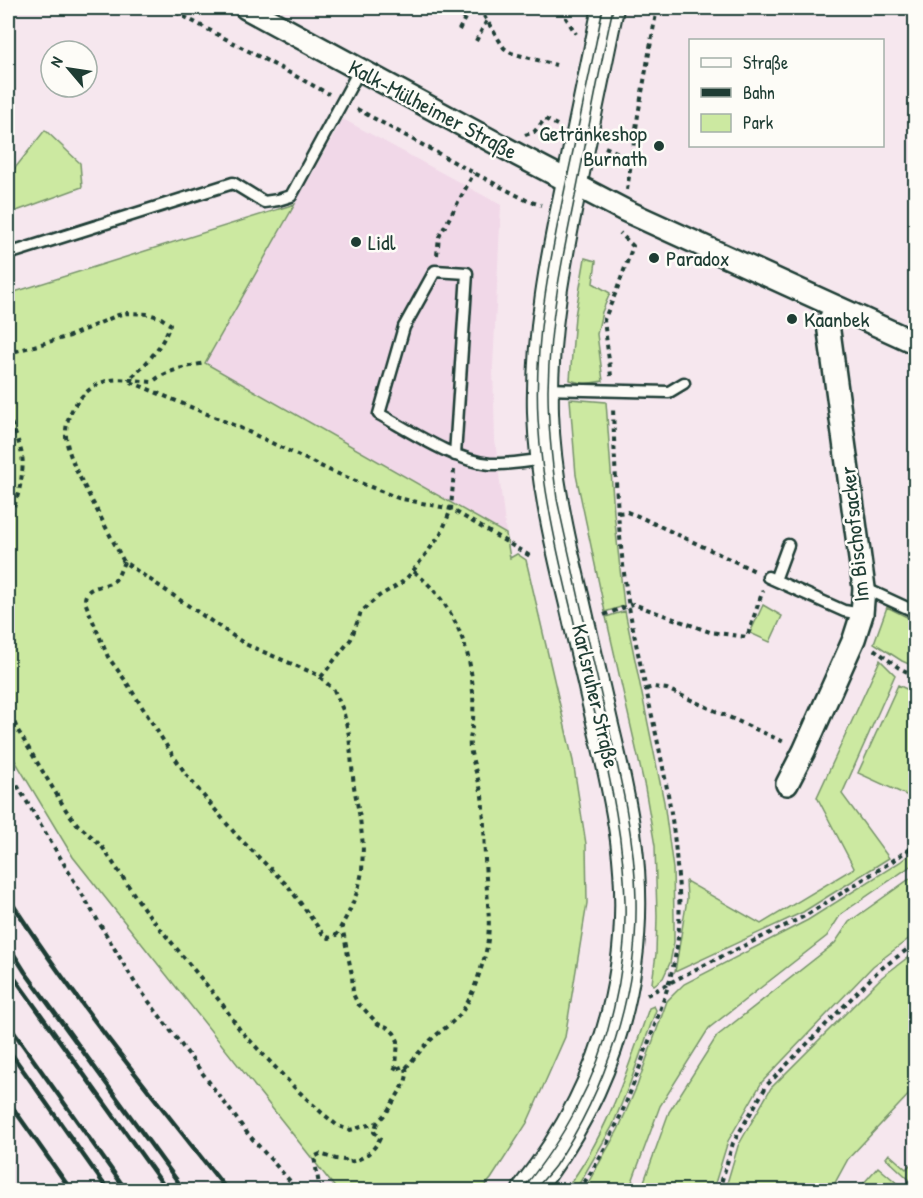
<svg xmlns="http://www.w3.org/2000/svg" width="923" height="1198" font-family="'Patrick Hand',sans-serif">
  <rect width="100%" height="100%" fill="#f6e7ee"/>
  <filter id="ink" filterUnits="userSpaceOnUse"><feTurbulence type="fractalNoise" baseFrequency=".0167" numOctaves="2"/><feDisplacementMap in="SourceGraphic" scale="12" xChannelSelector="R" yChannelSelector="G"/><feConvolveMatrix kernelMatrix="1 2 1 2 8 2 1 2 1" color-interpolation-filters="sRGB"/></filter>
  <g filter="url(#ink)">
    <path fill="#f1d8e8" d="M343,119l158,86 -8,162 2,73 11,94 -301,-171z"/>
    <path fill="#cce9a1" stroke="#76936a" stroke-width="1.5" d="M45,130l35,33 2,24 -71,26 -3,-9v-27z
      M295,204l-90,159 301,171 4,24 7,-4 9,6 47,201 13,83 1,59 -22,134 -38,86 -36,56 -10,11h-144l-264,-333 -65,-108v-455z
      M585,258l11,3 -3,22 17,10 -8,19 -5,22 6,47 -19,3 -14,-4 5,-64z
      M570,399l36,3 8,111 10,93 -19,6 -29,-137z
      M763,605l19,11 -12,26 -20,-9z
      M887,607l28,14v34l-4,10 -9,-4 -28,-18z
      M625,611l39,191 9,67 1,49v24l-4,21 -7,15 -9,7 -2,-2 4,-29 1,-38 -2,-70 -10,-58 -39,-171z
      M880,660l15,15 -53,119 47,64 -86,54 -128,60 12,-73 -1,-18 75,43 93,-56 -37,-71z
      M898,685l17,8v106l-57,-26z
      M915,850v13l-74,51 -14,22 -118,92 -49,78 -31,84h-45l34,-60 19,-44 30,-85 17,-17 124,-64 92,-58z
      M915,875v59l-42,32 -111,116 -34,59 -15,49h-72l28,-78 48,-76 118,-93 14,-21z
      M915,952v136l-67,71 -17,31h-106l13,-44 33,-58 111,-111z
      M654,1006l2,4 -26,73 -18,44 -33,57 -5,6h-9c41,-52 62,-119 84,-182z
      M889,1154l17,15 9,-9v25l-29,-27z
      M878,1167l27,23h-45l1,-4z"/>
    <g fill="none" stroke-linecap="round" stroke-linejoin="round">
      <defs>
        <path id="lane" d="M8,254l225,-71 31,19 14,-2 13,-4 69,-127
          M543,389l126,3 15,-9
          M455,455l12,-182 -32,-2 -31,56 -25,87c31,17 76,47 111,50 18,1 38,-3 56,-5
          M768,577l76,34 18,3
          M775,580l13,-35
          M864,588l52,24"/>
        <path id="street" d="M246,8l272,147 106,55 292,133
          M787,784l17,-33 50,-112 8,-25 2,-26 -36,-264 8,-17"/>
        <path id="secondary" d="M528,1190c80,-102 115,-220 98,-350 -5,-38 -14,-77 -23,-114 -10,-42 -19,-84 -29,-126 -15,-62 -29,-124 -31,-187 -2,-79 13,-155 29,-231 12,-58 24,-116 36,-174"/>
      </defs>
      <use href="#lane" stroke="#1f3d34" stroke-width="15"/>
      <use href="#street" stroke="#1f3d34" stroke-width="26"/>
      <use href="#secondary" stroke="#1f3d34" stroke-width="34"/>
      <path stroke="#1f3d34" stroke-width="4" stroke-dasharray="4.5 4.5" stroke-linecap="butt" d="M168,8l161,86
        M479,8l25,40 7,5 45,12
        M568,8l-2,10 10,16
        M430,14l3,-6
        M459,30l11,-22
        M476,41l11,-21
        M357,109l117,64 54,28 13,4
        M525,135l9,-3 11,-13 12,6
        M605,147l27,12
        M627,190l11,-75 19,-107
        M437,255l2,-18 35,-64
        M8,357l8,-6 54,-15 48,-21 9,-2 22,1 12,4 9,6c-5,19 -26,44 -42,56
        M611,376l-7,-56 12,-28 17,-46 -13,-13
        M131,382l105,44 95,45 67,27 53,11 79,47
        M8,415c5,13 11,26 14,40 3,17 -5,50 -14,65
        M618,513l9,-1 11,4 117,55
        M124,562c-3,6 -5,14 -9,18 -11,9 -31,4 -30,22l23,55 17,23 43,68 20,29 49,59 51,50 35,48 6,4 5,-1 3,-3 12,-22 9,-22 4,-18 1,-26 -3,-28 -6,-31 -5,-52 -6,-25 -9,-20 -16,-15 -73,-31 -121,-82 -47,-90c-5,-12 -12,-28 -11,-41 1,-23 21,-46 44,-51 13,-2 29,1 42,2 15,-12 34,-15 53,-19
        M604,615l29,-11 77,28 37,5 16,-47
        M874,649l25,19 17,8
        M321,677l30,-38 10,-27 18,-16 19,-11 7,-5 8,-9 28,-37 10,-25 3,-39
        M646,689l8,-2 13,2 117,53
        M8,706l9,23 49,81 12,15 13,11 12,12 41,61 79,96 17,25 54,57 28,26 16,13 12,4 27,-7 10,-11 18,-29 2,-8 -1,-7 -2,-2 -10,4 2,-4 2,-25 -4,-8 -7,-6 -9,-3 -15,-16 -5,-4 -5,-10 -1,-19 -10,-49
        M8,770l127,213 113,151 50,56
        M647,995l49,-26 109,-53 86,-54 25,-18
        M406,1068c9,-11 18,-22 28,-31 9,-8 19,-14 27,-24 10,-13 18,-38 23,-54 8,-26 4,-54 2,-81 -2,-27 -1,-54 -4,-82 -3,-16 -9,-32 -12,-48 -1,-10 2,-18 3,-27 1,-22 0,-47 -6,-68 -9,-32 -27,-62 -54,-82
        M320,1190l-6,-33 6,-3 16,5 9,1 1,2c14,0 29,-11 34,-24l-6,-6 3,-9
        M579,1190c30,-42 49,-89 66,-138 12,-33 25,-66 31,-100 5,-28 4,-58 1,-86 -6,-88 -33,-173 -48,-259 -11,-66 -14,-133 -16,-200
        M719,1190l14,-47 34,-58 111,-114 38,-28"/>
      <use href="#lane" stroke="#fdfcf7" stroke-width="10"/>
      <use href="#street" stroke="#fdfcf7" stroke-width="21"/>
      <use href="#secondary" stroke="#fdfcf7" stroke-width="30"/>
      <path stroke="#1f3d34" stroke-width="1.5" d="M522,1190c20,-25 39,-52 54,-81 33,-62 51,-137 49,-207 -1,-60 -14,-119 -27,-176 -9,-36 -17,-72 -25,-108 -16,-66 -31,-131 -35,-199 -4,-78 11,-155 27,-231 13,-60 26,-120 38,-180
        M535,1190c6,-8 14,-16 20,-24 51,-76 83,-174 81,-266 -1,-65 -17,-129 -32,-192 -16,-70 -32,-139 -47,-209 -5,-36 -9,-72 -9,-109 1,-69 15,-136 29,-203 12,-60 23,-120 36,-179"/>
      <path stroke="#1f3d34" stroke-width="4.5" d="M8,897c66,103 144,198 219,293
        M8,945l17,27 159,218
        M8,969l159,221
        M8,1024l118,166
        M8,1049l100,141
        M8,1101l63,89"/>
    </g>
  </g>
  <g fill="#1f3d34" stroke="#fdfcf7" stroke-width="2">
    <circle cx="659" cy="146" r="6"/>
    <circle cx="356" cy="242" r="6"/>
    <circle cx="654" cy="258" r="6"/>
    <circle cx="792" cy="319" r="6"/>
  </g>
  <g text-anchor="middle" stroke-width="5" stroke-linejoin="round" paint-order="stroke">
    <g font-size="22" fill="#1f3d34" stroke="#fdfcf7">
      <text transform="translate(433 109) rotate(28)" y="8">Kalk-Mülheimer Straße</text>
      <text transform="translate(854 534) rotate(-96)" y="8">Im Bischofsacker</text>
      <text transform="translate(596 696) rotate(77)" y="8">Karlsruher Straße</text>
    </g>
    <g font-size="22" fill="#1f3d34" stroke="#fdfcf7" text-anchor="start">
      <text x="647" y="141" text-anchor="end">Getränkeshop<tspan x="647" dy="25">Burnath</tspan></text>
      <text x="368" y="250">Lidl</text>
      <text x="666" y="266">Paradox</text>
      <text x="804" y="327">Kaanbek</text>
    </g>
  </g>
  <rect width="923" height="1198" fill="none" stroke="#fdfcf7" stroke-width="30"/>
  <rect x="15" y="15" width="893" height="1168" fill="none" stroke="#1f3d34" stroke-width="2" filter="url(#ink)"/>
  <rect x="689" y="39" width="195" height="108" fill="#fdfcf7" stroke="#a4b0a9" stroke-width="1.5"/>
  <rect x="701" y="58" width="30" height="9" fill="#fdfcf7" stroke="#a4b0a9" stroke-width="1.5"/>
  <text x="743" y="69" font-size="18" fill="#1f3d34">Straße</text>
  <rect x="701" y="88" width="30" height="9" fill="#1f3d34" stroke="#a4b0a9" stroke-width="1.5"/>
  <text x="743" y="99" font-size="18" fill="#1f3d34">Bahn</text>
  <rect x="701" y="114" width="30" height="18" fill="#cce9a1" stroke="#a4b0a9" stroke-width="1.5"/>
  <text x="743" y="129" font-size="18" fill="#1f3d34">Park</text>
  <g transform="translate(69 69) rotate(299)"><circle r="28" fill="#fdfcf7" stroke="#a4b0a9" stroke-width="1.5"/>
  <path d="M0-4.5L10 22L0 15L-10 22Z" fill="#1f3d34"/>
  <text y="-9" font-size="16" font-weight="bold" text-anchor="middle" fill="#1f3d34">N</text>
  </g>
</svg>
